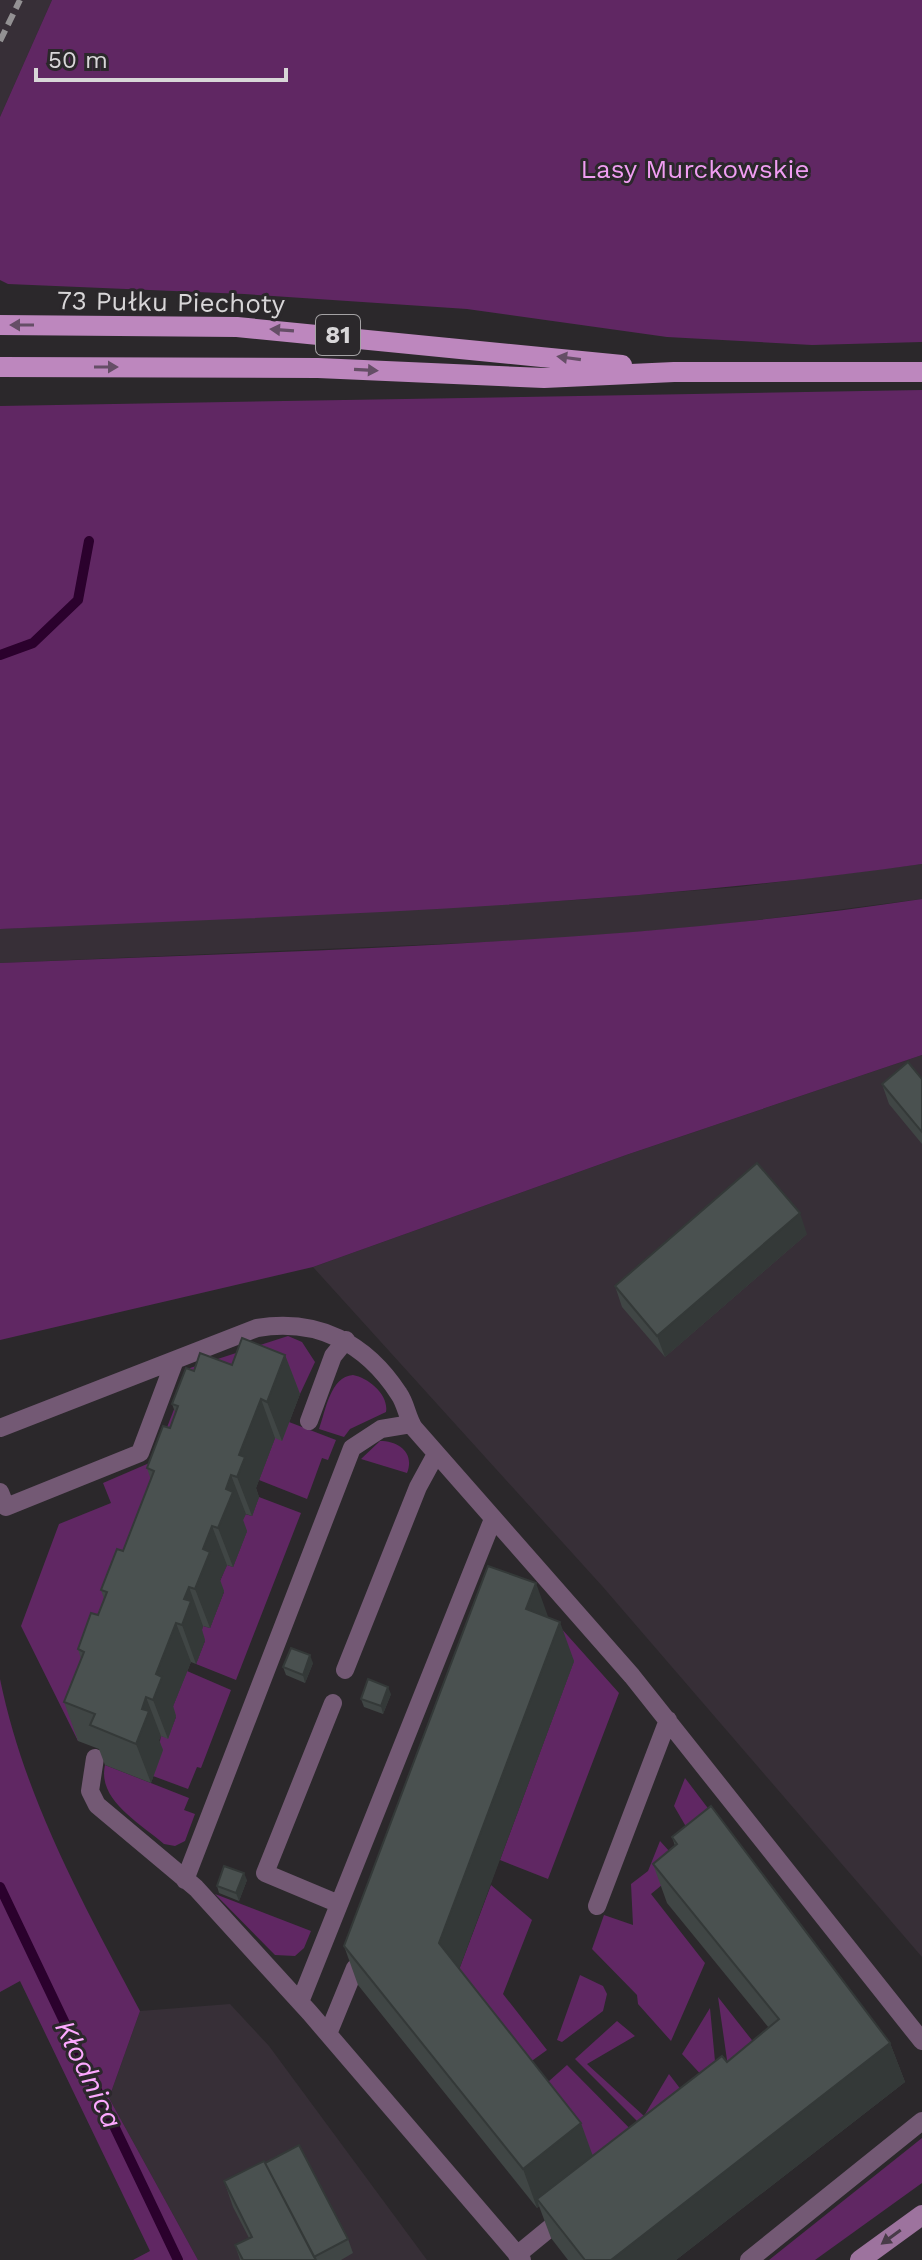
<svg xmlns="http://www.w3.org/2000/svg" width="922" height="2260" font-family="'Work Sans',sans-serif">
  <rect width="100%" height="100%" fill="#2b282b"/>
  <path fill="#372f37" d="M0,0h52l-52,117z
    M922,864v35l-196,25 -167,15 -559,24v-34l576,-29 162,-13z
    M922,1055v902l-319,-370 -290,-320 313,-112z
    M230,2004l39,42 158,214h-229l-89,-162 31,-87z"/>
  <path fill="#602763" d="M52,0h870v342l-110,3 -145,-8 -200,-28 -223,-15 -236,-10 -8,-4v-163z
    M922,390v474c-305,43 -614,51 -922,65v-523z
    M922,899v156l-296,100 -313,112 -313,73v-377c308,-13 617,-18 922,-64z
    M288,1336l14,6 13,20 -15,32 -43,-17 -159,314 -20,50 -57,-115 38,-102 52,-21 -8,-20 51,-22 36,-93z
    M353,1375c16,3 36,20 33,37l-36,17 -6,8 -25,-8c7,-19 11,-52 34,-54z
    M289,1422l47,18 -8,20 -6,-2 -15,41 -48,-19 16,-42z
    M380,1441c19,0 35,12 27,32l-46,-14z
    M259,1497l42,16 -65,167 -40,-16 9,-23 -6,-3 4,-12 7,2 14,-36 -7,-4 10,-23 6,2 14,-36 -7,-3 5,-14 7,2z
    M552,1618l67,75 -71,186 -48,-19 74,-199 -34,-13z
    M187,1671l44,19 -30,78 -4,-1 -9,22 -35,-13 8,-40 7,2 8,-21 -6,-3z
    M0,1679c25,121 83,224 140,332l-31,87 89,162h-65l17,-9 -130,-270 -20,11z
    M105,1765l84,33 -5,12 11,4 -10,27 -10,5 -11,-2c-24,-21 -67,-44 -59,-79z
    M685,1778l41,54 -75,62 54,69 -34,78 -33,-37 -1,-9 -45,-46 12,-34 29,10 -2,-41 17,-13 12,-30 10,11 22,-15 -18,-31z
    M491,1885l41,35 -29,74 44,56 -25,18 -68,-85z
    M215,1894l96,37 -7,17 -9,8 -20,-1z
    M580,1975l23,11 4,8 -4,17 -41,31 -5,-2z
    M718,1997l59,75 -46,16z
    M710,2008l8,85 -36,-39z
    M617,2021l18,15 -48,28 57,52 25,-42 35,46 -38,30 -91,-91z
    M567,2065l90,91 -52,40 -66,-106z
    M922,2138v45l-107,77h-46z"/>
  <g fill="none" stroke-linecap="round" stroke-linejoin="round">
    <path stroke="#2b012d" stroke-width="10" d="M0,655l33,-12 45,-43 11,-59
      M0,1887l178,373"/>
    <path stroke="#735974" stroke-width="18" d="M309,1421l24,-65 13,-16
      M0,1428l257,-100c61,-10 109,15 142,66 7,10 8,23 15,34l218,248 290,365
      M0,1492l6,15 134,-54 35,-93
      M345,1670l73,-183 18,-33
      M333,1703l-68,170 74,31
      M95,1758l-5,33 7,14 99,83 114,125 212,247
      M185,1880l167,-432 29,-19 30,-5
      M597,1906l71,-186
      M300,2002l193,-483
      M328,2034l27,-66
      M517,2255l50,-41
      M749,2260l173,-139"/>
    <path stroke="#9d739e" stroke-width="20" d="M860,2260l62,-45"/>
    <path stroke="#bd87be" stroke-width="20" d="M0,325l237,2 385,38
      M0,367l318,1 226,10 130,-6h248"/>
    <path stroke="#939193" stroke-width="6" stroke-dasharray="12 6" stroke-linecap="butt" d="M0,41l20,-41"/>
  </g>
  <path fill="#404645" d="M922,1079v65l-33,-40 -7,-20z
    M807,1234l-142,123 -43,-50 -7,-21z
    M285,1355l15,39 -18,47 -7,-3 -19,50 3,9 -7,19 -6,-2 -3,6 4,11 -14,36 -6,-2 -7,15 4,11 -14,37 -7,-2 -1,4 3,10 -9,24 -5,-2 -18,44 3,10 -8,23 -7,-3 -2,4 4,10 -12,33 -46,-18 -6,-16 -21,-8 -14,-39 17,-43 -3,-10 20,-34 6,-16 -3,-9 22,-39 28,-71 -4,-12 23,-40 5,-16 -3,-8 22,-33 38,-6z
    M548,1617l26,44 -115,307 134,187 134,-93 42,-34 -102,-125 -14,-39 22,-18 -3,-9 218,206 15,39 -229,178h-108l-17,-22 -12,-32 -2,2 -179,-223 -14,-39z
    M313,1663l-8,20 -19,-8 -3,-8z
    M391,1694l-8,20 -19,-7 -3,-8z
    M247,1880l-8,21 -20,-8 -2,-7z
    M265,2163l83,76 5,14 -12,7h-101l-5,-15 14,-7 -16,-31 -9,-26z"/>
  <path fill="#343938" d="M800,1213l7,21 -142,123 -8,-21z
    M285,1355l15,39 -18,47 -15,-39z
    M261,1399l14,39 -19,50 3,9 -7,19 -15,-39 2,-22z
    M231,1475l15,39 -3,6 4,11 -14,36 -15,-39 8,-39z
    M212,1526l15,39 -7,15 4,11 -14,37 -15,-39 8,-40z
    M536,1583l14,39 -24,-13z
    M189,1587l14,39 -1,4 3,10 -9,24 -14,-39 2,-26z
    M560,1622l14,39 -120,322 -15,-40z
    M176,1623l15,39 -18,44 3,10 -8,23 -15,-39 3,-26z
    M310,1655l3,8 -8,20 -2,-8z
    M388,1687l3,7 -8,20 -2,-8z
    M146,1697l15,39 -2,4 4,10 -12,33 -15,-39 6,-35z
    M244,1873l3,7 -8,21 -3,-8z
    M890,2043l15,39 -229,178h-65z
    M581,2123l14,39 -58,37 2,7 -2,2 -14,-39z"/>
  <path fill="#4a5150" stroke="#343938" stroke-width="2" d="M908,1062l14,17v53l-40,-48z
    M757,1163l43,50 -143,123 -42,-50z
    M242,1338l43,17 -18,47 -6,-3 -22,56 6,2 -8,20 -6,-2 -5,14 7,3 -15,36 -6,-2 -9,23 7,3 -15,37 -6,-2 -5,12 7,2 -9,24 -6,-2 -20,51 6,3 -9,23 -7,-3 -4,12 7,2 -13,33 -46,-19 5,-11 -31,-12 20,-50 -6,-3 13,-36 7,2 9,-23 -6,-2 16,-41 6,2 31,-80 -7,-3 16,-42 7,2 8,-22 -6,-2 14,-36 8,3 6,-18 32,12z
    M488,1566l48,17 -10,26 34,13 -121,321 142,180 -58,46 -179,-223z
    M291,1648l19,7 -7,20 -20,-8z
    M368,1679l20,8 -7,19 -20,-7z
    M711,1806l179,237 -279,217h-26l-48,-61 185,-143 5,6 52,-43 -126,-155 24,-20 -5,-7z
    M224,1866l20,7 -8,20 -19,-7z
    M299,2145l49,94 -34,18 -49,-94z
    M264,2161l52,99h-73l-8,-15 17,-8 -28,-56z"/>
  <defs><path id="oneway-solid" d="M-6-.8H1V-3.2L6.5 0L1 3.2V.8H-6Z" transform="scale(2)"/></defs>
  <g fill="#654e66">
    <use href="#oneway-solid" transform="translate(22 325) rotate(-180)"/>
    <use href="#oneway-solid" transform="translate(282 330) rotate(-176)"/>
    <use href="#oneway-solid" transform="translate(569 358) rotate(-172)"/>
    <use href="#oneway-solid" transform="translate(106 367)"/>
    <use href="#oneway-solid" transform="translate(366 370) rotate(3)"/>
  </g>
  <use fill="#483b48" href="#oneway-solid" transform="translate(891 2237) rotate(144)"/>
  <g text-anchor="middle" stroke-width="6" stroke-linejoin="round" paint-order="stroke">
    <rect fill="#2b282b" stroke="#a4a2a4" stroke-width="2" x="316" y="315" width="44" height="40" rx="6"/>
    <g font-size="24" font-weight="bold" fill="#d8d6d8">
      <text x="338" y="343">81</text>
    </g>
    <g font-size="26" fill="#f09df2" stroke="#2b282b">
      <text x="695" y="178">Lasy Murckowskie</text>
    </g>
    <g font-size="26" fill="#d8d6d8" stroke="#2b282b">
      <text transform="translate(171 302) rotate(1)" y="9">73 Pułku Piechoty</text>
    </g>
    <g font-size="28" font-style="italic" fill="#fca8ff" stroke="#2b282b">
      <text transform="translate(89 2074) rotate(64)" y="10">Kłodnica</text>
    </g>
  </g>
  <path d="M36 68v12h250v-12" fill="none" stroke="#d8d6d8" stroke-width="4"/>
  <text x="48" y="68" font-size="24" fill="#d8d6d8" stroke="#2b282b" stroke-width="6" paint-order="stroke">50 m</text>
</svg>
